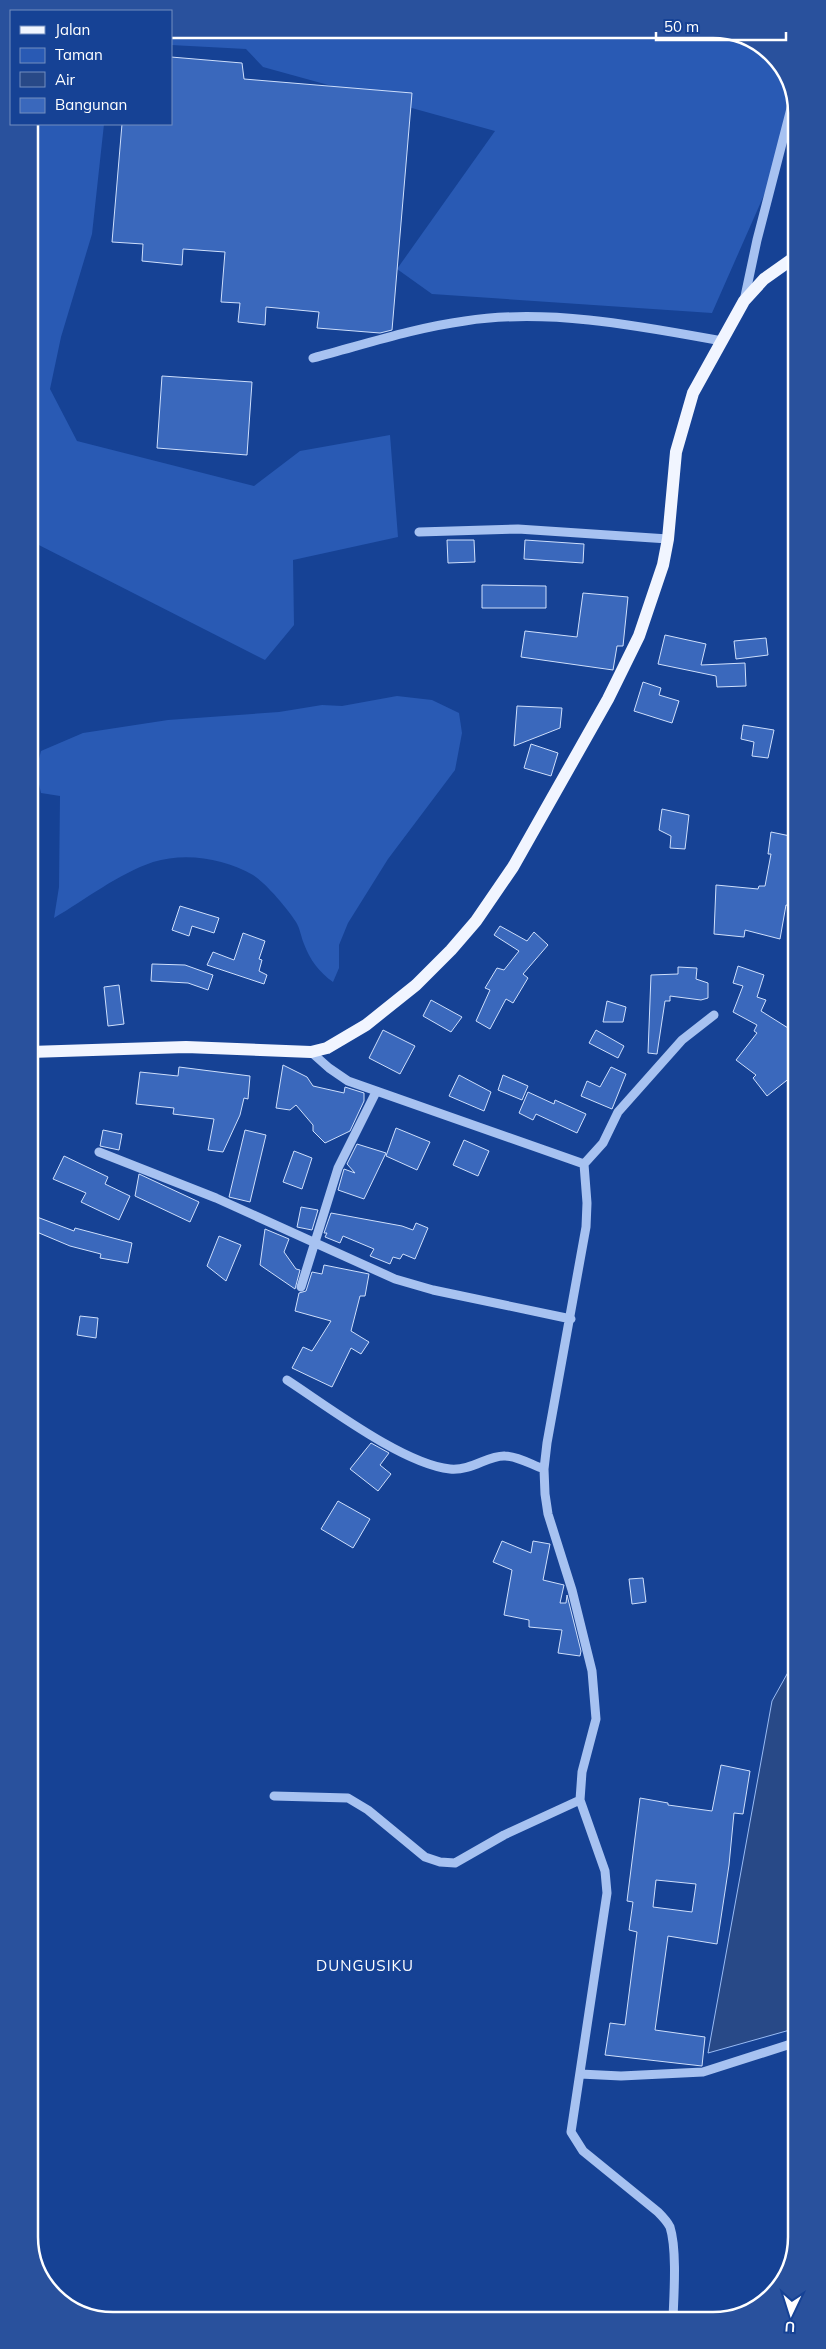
<svg xmlns="http://www.w3.org/2000/svg" width="826" height="2349" font-family="Mulish,sans-serif">
  <rect width="100%" height="100%" fill="#164295"/>
  <path fill="#295ab4" d="M719,29l49,20 26,42v36l-82,186 -280,-19 -35,-25 98,-138 -232,-64 -17,-18 -75,-4v-11z
    M29,124h75l-12,110 -31,103 -11,52 27,52 177,45 46,-35 90,-16 8,102 -105,23 1,65 -29,35 -236,-120z
    M397,696l35,4 27,13 3,20 -7,37 -67,89 -40,64 -9,22v23l-6,14c-14,-10 -23,-22 -29,-38 -3,-7 -4,-16 -8,-22 -8,-13 -30,-39 -43,-47 -29,-17 -68,-23 -100,-13 -35,12 -67,37 -99,56l5,-31 1,-91 -19,-3 -5,-22 5,-20 42,-18 85,-13 111,-8 43,-7 20,1z"/>
  <path fill="#284987" stroke="#99bbf4" d="M796,1658l1,370 -89,25 64,-352z"/>
  <path fill="#3a68bc" stroke="#cedffc" fill-rule="evenodd" d="M171,57l71,6 2,16 168,14 -20,237 -12,3 -63,-5 2,-16 -53,-5 -1,18 -27,-3 2,-19 -19,-1 4,-50 -42,-3 -1,16 -40,-4 1,-17 -31,-2 10,-118h49z
    M162,376l90,6 -5,73 -90,-7z
    M447,540h27l1,22 -27,1z
    M525,540l59,4 -1,19 -59,-4z
    M482,585l64,1v22h-64z
    M583,593l45,4 -5,49h-6l-4,24 -92,-13 4,-26 52,6z
    M665,635l41,9 -5,21 44,-2 1,23 -29,1 -1,-11 -58,-12z
    M766,638l2,17 -32,4 -2,-18z
    M643,682l18,6 -2,7 20,6 -7,22 -38,-12z
    M517,706l45,2 -2,20 -46,18z
    M743,725l31,5 -6,28 -16,-2 2,-14 -13,-3z
    M531,744l27,9 -7,23 -27,-8z
    M662,809l27,6 -4,34 -15,-1 1,-12 -12,-6z
    M771,832l24,5v46l-3,23 -6,-1 -6,34 -35,-9 -1,7 -30,-3 2,-49 42,4 1,-3h6l6,-32h-3z
    M180,906l39,12 -5,15 -22,-7 -3,10 -17,-6z
    M500,926l27,15 7,-9 14,13 -25,29 5,4 -15,25 -7,-4 -16,30 -14,-8 14,-31 -5,-2 12,-20 7,2 15,-19 -25,-16z
    M243,933l22,8 -6,18 3,1 -3,11 8,4 -3,9 -57,-19 6,-13 21,8z
    M152,964l33,1 28,10 -5,15 -20,-7 -37,-2z
    M738,966l26,9 -7,22 9,3 -5,11 35,22v40l-29,23 -14,-18 3,-3 -20,-15 21,-27 -3,-2 3,-6 -24,-13 10,-26 -10,-3z
    M678,967l19,1 -1,11 12,4v15l-7,2 -31,-4v5h-5l-8,53 -9,-1 3,-78 27,-1z
    M119,985l5,39 -16,2 -4,-39z
    M431,1000l31,17 -11,15 -28,-16z
    M607,1001l19,6 -3,15h-20z
    M383,1030l32,16 -15,28 -31,-16z
    M596,1030l28,16 -6,12 -29,-15z
    M283,1065l24,12 6,9 31,7 1,-6 19,6v8l-14,30 -25,12 -12,-12v-6l-17,-20 -6,5 -14,-2z
    M179,1067l71,9 -2,23 -4,-1 -4,17 -17,37 -15,-2 6,-31 -41,-5 1,-6 -38,-4 4,-32 38,4z
    M611,1067l15,7 -14,35 -31,-13 6,-15 13,6z
    M459,1075l32,17 -7,19 -35,-15z
    M503,1075l25,11 -6,14 -24,-10z
    M528,1092l26,12 1,-4 31,14 -9,19 -41,-19 -3,6 -14,-7z
    M396,1128l34,14 -13,28 -31,-14z
    M103,1130l19,4 -3,16 -19,-4z
    M245,1130l21,5 -16,67 -21,-5z
    M464,1140l25,11 -11,25 -25,-11z
    M357,1144l29,9 -22,46 -26,-9 6,-21 11,4 -8,-9z
    M294,1151l18,7 -10,31 -19,-7z
    M64,1156l44,21 -3,7 25,12 -11,24 -38,-18 5,-9 -33,-14z
    M139,1174l60,28 -9,20 -55,-26z
    M301,1207l17,3 -6,20 -15,-3z
    M331,1213l71,13 11,4 3,-7 12,5 -13,31 -12,-5 -3,5 -7,-2 -3,7 -20,-8 4,-7 -31,-13 -3,7 -15,-6 2,-4h-3z
    M37,1217l37,14 1,-3 57,15 -4,20 -28,-5 1,-4 -31,-8 -38,-16z
    M265,1229l24,10 -5,13 12,17 4,1 -5,19 -35,-24z
    M219,1236l22,9 -15,36 -19,-15z
    M324,1265l45,9 -4,22h-5l-9,35 18,11 -8,12 -10,-6 -19,39 -40,-19 11,-21 9,4 19,-30 -36,-10 4,-18 7,-2 6,-19 10,2z
    M80,1316l18,2 -2,20 -19,-3z
    M371,1443l18,10 -9,12 11,9 -13,17 -28,-22z
    M338,1501l32,18 -17,29 -32,-19z
    M502,1541l29,12 2,-12 17,3 -7,36 21,5 -4,18h6l1,-8 14,56 -1,5 -22,-3 4,-23 -33,-3v-7l-25,-5 8,-45 -19,-8z
    M643,1578l3,24 -14,2 -3,-25z
    M721,1765l29,6 -7,43 -9,-1 -5,52 -12,79 -49,-8 -13,94 50,7 -3,29 -97,-11 5,-32 15,2 12,-93 -8,-2 4,-28 -6,-1 13,-103 28,5v2l44,6zM656,1880l40,4 -4,28 -39,-5z"/>
  <g fill="none" stroke-linecap="round" stroke-linejoin="round">
    <path stroke="#a7c2f1" stroke-width="9" d="M744,301l13,-61 37,-143
      M313,358c50,-13 100,-30 152,-37 83,-13 175,5 257,20
      M419,532l99,-3 150,10
      M311,1052l18,16 19,13 236,83 3,39 -1,24 -39,216 -3,26 1,25 3,20 24,76 20,81 4,48 -14,53 -2,28 25,71 2,22 -36,239 12,19 75,61c5,5 9,9 12,15 7,22 4,67 3,91
      M99,1152l117,46 179,81 38,11 138,29
      M584,1164l19,-21 15,-31 64,-72 32,-25
      M301,1287l37,-119 38,-76
      M287,1380c40,26 116,84 163,89 22,2 38,-14 55,-13 13,0 27,9 39,13
      M274,1796l74,2 20,12 57,47 15,5 15,1 49,-28 76,-35
      M580,2074l41,2 82,-4 94,-30"/>
    <path stroke="#f1f5ff" stroke-width="12" d="M30,1052l156,-5 125,5 16,-4 39,-23 50,-40 35,-35 25,-29 37,-54 95,-168 31,-63 24,-71 5,-26 8,-87 17,-59 51,-92 20,-22 31,-22"/>
  </g>
  <g text-anchor="middle" stroke-width="5" stroke-linejoin="round" paint-order="stroke">
    <g font-size="15" letter-spacing="1" fill="#fff" stroke="#164295">
      <text x="365" y="1971">DUNGUSIKU</text>
    </g>
  </g>
  <path d="M0 0H826V2349H0ZM113 38H713A75 75 0 0 1 788 113V2237A75 75 0 0 1 713 2312H113A75 75 0 0 1 38 2237V113A75 75 0 0 1 113 38Z" fill="#29519d" fill-rule="evenodd"/>
  <path fill="none" stroke="#fff" stroke-width="2.5" d="M113 38H713A75 75 0 0 1 788 113V2237A75 75 0 0 1 713 2312H113A75 75 0 0 1 38 2237V113A75 75 0 0 1 113 38Z"/>
  <rect x="10" y="10" width="162" height="115" fill="#164295" stroke="#738ebf"/>
  <rect x="20" y="26" width="25" height="8" fill="#f1f5ff" stroke="#738ebf"/>
  <text x="55" y="35" font-size="15" fill="#ffffff">Jalan</text>
  <rect x="20" y="48" width="25" height="15" fill="#295ab4" stroke="#738ebf"/>
  <text x="55" y="60" font-size="15" fill="#ffffff">Taman</text>
  <rect x="20" y="72" width="25" height="15" fill="#284987" stroke="#738ebf"/>
  <text x="55" y="85" font-size="15" fill="#ffffff">Air</text>
  <rect x="20" y="98" width="25" height="15" fill="#3a68bc" stroke="#738ebf"/>
  <text x="55" y="110" font-size="15" fill="#ffffff">Bangunan</text>
  <g transform="translate(791 2314) rotate(184)" stroke="#164295" stroke-width="4" paint-order="stroke">
  <path d="M0-4L9 19L0 12L-9 19Z" fill="#ffffff"/>
  <text y="-8" font-size="14" font-weight="bold" text-anchor="middle" fill="#ffffff">U</text>
  </g>
  <path d="M656 32v8h130v-8" fill="none" stroke="#ffffff" stroke-width="2.5"/>
  <text x="664" y="32" font-size="15" fill="#ffffff" stroke="#164295" stroke-width="4" paint-order="stroke">50 m</text>
</svg>
